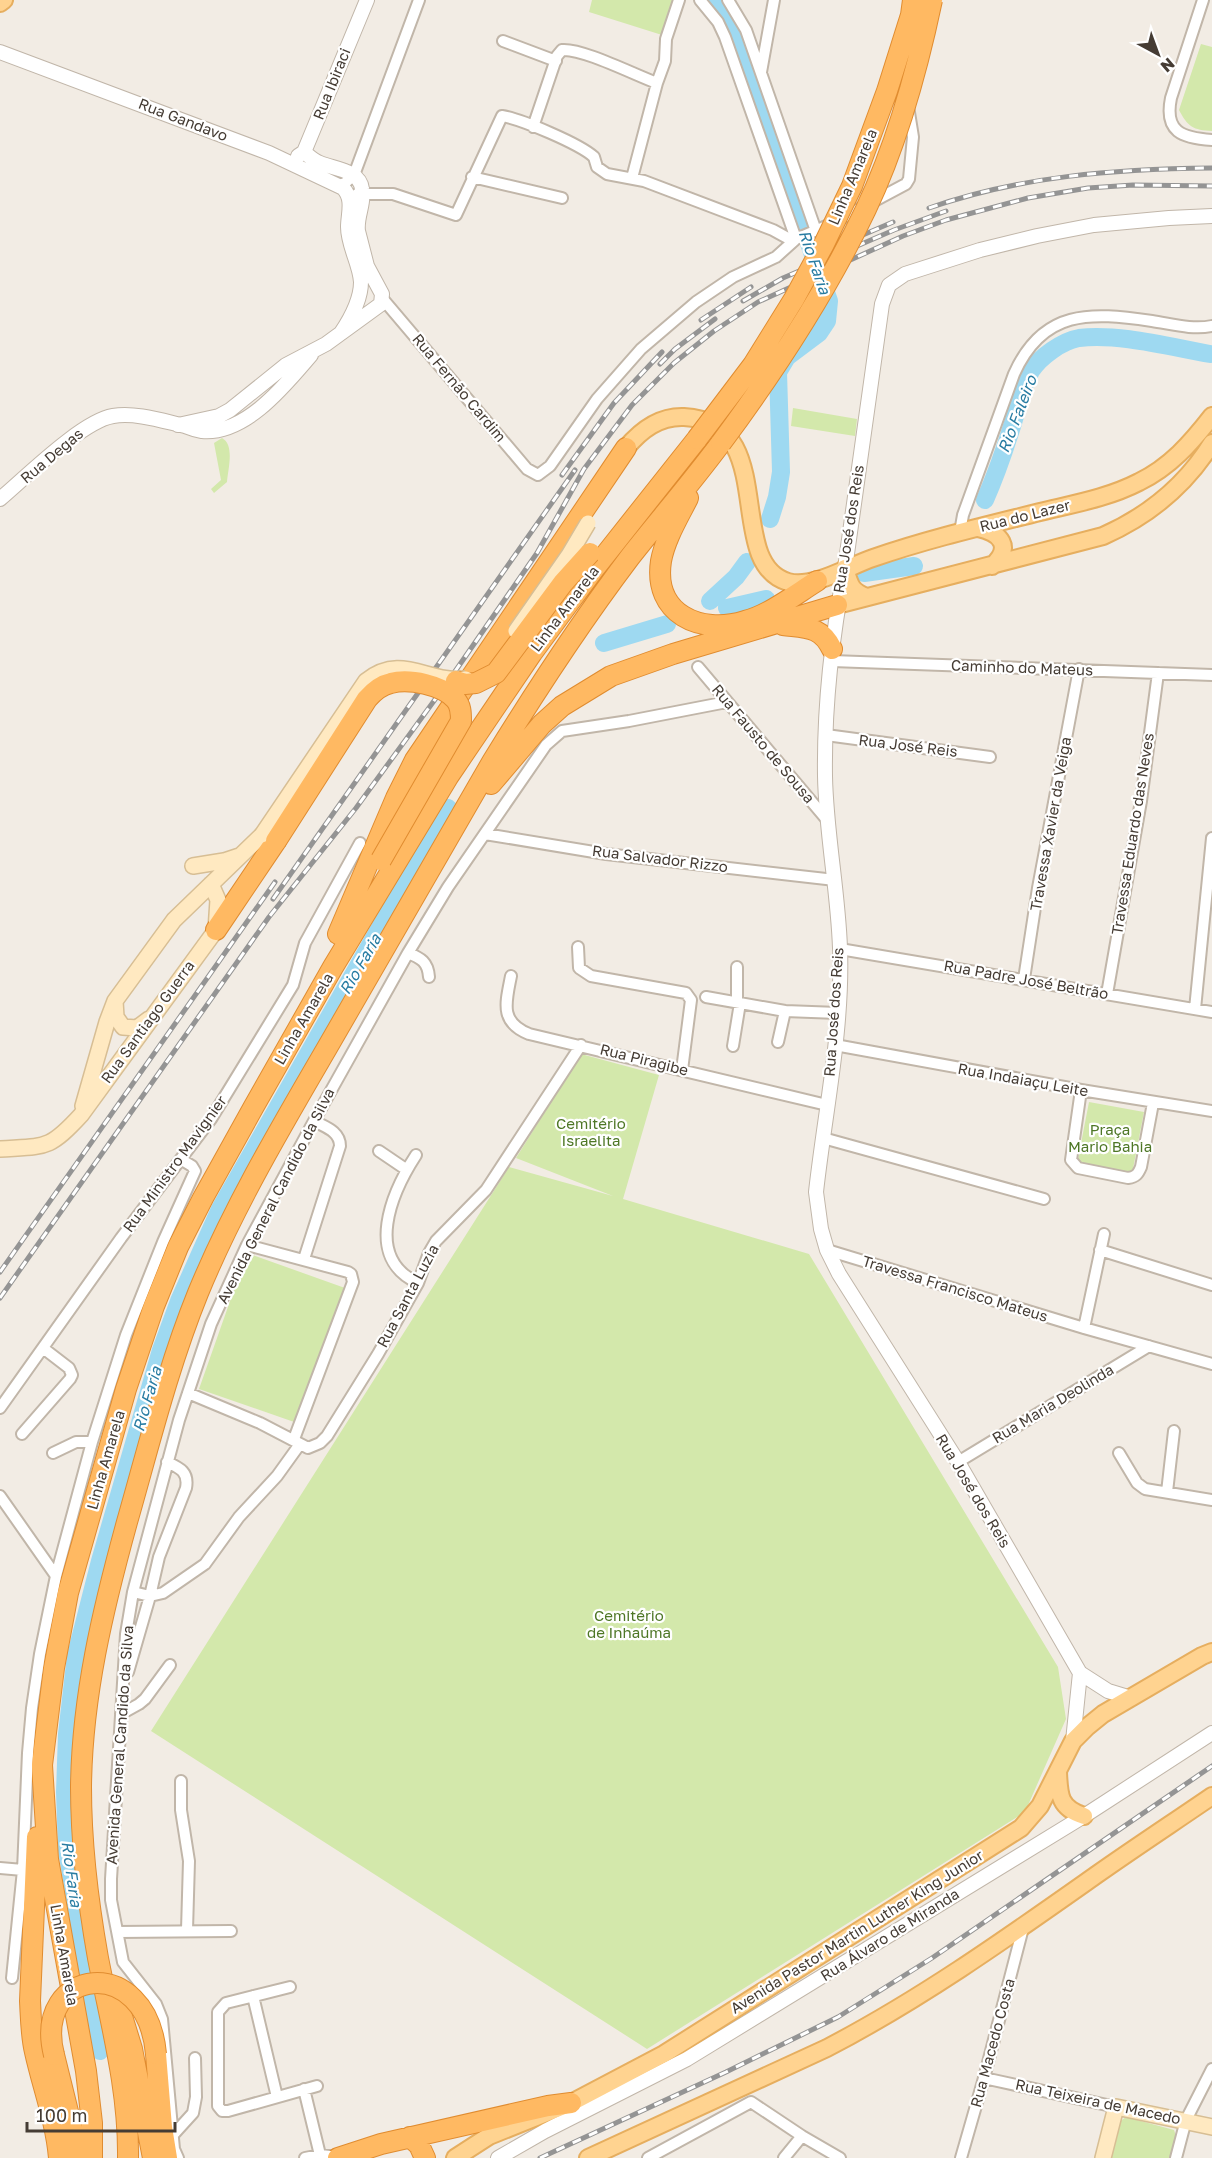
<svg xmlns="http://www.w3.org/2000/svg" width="1212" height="2158" font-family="'Golos Text',sans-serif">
  <rect width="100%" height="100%" fill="#f2ece4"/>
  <path fill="#d3e8ab" d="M592,0h81l-11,35 -73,-23z
    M1201,44l11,3v84c-19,-1 -24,-4 -33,-21z
    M793,408l64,11 -2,17 -64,-10z
    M222,438c13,7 6,31 5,44l-13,11 -3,-4 10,-9 -7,-37z
    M581,1054l78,21 -36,124 186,55 249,413 8,52 -41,93 -378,237 -496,-318 358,-564 104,29 -97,-38z
    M1089,1102l55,10 -12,62 -55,-10z
    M247,1253l98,35 -48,135 -98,-34z
    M1126,2117l48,13 2,6 -6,22h-60l9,-36z"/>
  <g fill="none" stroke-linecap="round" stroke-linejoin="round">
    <path stroke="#9ed9f1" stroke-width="18" d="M715,0l13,16 10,22 91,263 -2,20 -8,12 -32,24 -9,15 3,100 -4,25 -7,22
      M985,500c11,-25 20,-51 28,-77 5,-17 9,-37 18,-52 9,-14 31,-30 48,-33 39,-5 91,9 131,16
      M864,573l50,-7
      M710,601l26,-24 11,-15
      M727,608l39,-9
      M604,643l63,-19
      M100,2051l-33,-201 -2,-58 2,-58 9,-79 24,-94 61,-211 18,-49 41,-92 228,-401"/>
    <defs>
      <path id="minor" d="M700,0l18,22 7,15 71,202
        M728,0l18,30 70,201
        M1203,0l-32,98c-7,34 11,40 41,42
        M503,41l53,20
        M761,72l13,-72
        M533,127l24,-71 5,-6c20,-2 73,25 95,33
        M472,177l90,21
        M632,178l25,-95 8,-22 1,-22 13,-39
        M340,185l5,-2 9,-8 65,-175
        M357,194h36l63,21 46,-99c19,3 78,28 92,41l3,10 10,7 37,7 129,49 20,11
        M382,298l145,171 11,6 12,-9 47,-67 44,-50 55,-47 37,-25 43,-20 20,-18 35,-15 75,-40 3,-5 4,-42 -5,-31
        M960,532l3,-17 51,-141c29,-65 76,-62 138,-53 20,3 40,9 60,5
        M832,661l380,14
        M698,667l130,154
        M826,735l164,22
        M485,834l121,20 229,26
        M578,947l1,21 12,8 95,17 5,7 -9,70
        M840,949l372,63
        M408,953c13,5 20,9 21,24
        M511,976c-5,26 -12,46 18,58l298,71
        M1024,979l14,-91 41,-219
        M1107,994l34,-193 17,-128
        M706,997l79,14 53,2
        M737,1002v-35
        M1195,1009l17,-171
        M778,1042l7,-31
        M835,1045l246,45 131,21
        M733,1046l7,-43
        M1081,1090l-10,70 7,8 50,10c8,-1 10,-4 13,-11l12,-64
        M823,1138l221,61
        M379,1151l28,19
        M416,1155c-24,37 -53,103 2,128
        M247,1245l101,27 3,2 2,8 -59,157
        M827,1250l257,78 128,36
        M1100,1250l112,35
        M304,1259l36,-113c0,-15 -15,-19 -26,-25
        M1084,1328l20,-94
        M188,1393l72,30 48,25 12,-5 7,-7 51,-82 40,-71 11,-30 7,-12 50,-51 95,-145
        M0,1408l121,-170 90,-119 82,-134 12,-42 55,-100
        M22,1434l48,-55 2,-4 -3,-7 -26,-20
        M53,1453l23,-11h16
        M1119,1453l18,30 8,6 67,11
        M958,1462l191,-116
        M1167,1492l7,-61
        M0,1496l56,80
        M133,1592l17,4 13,-3 42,-29 34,-47 38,-41 23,-32
        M128,1672l22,-76 9,-39 27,-69c3,-16 -6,-20 -19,-26
        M121,1714l18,-10 6,-5 25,-34
        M181,1781v29l8,51 -2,69
        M0,1868l23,2
        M118,1932l113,-1
        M12,1978l11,-108 5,-117 4,-45 8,-54 16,-78 36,-134 34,-107 37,-93 32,-71 -3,-5 -10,-6
        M290,1987l-64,16 -8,9v94l4,5h6l89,-25
        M253,1996l24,101
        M984,2078l132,29
        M304,2089l16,66
        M173,2135l20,-22 3,-16 -1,-39
        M178,2158l-4,-9 -12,-130 -6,-15 -33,-42 -12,-62v-21l15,-245 7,-42 46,-172 32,-96 36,-79 67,-124 94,-168 40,-66 98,-142 16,-14 67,-10 98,-19
        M305,2158l15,-3 19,2
        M648,2158l103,-56 51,34 38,22
        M784,2158l18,-22
        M961,2158l23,-80 39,-150
        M1176,2158l10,-38 26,-51"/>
      <path id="tertiary" d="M0,52l269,101 74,35c11,11 5,26 5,39 0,19 12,37 13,55 0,18 -10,36 -20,51
        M298,156l6,-4 63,-152
        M178,425l41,-9 11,-6 56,-45 40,-21 55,-40 1,-10 -15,-28 -9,-35c-2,-14 7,-28 4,-42 -2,-19 -28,-20 -42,-26 -6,-2 -11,-7 -16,-11
        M0,499c25,-21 82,-78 113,-83 22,-4 50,5 72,10 5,2 11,4 17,5 44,4 84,-47 109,-76
        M1131,1698l-23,-7 -28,-18 -122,-211 -119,-188 -12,-24 -6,-21 -5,-37c9,-81 27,-163 24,-244 -2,-58 -14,-115 -15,-172 -1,-69 7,-140 20,-208l37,-264 7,-19 16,-11 75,-24 57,-14 57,-11 75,-7 43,-2
        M1073,1741l7,-68
        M498,2158l47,-27 142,-72 397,-243 128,-83"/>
      <path id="secondary" d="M193,866l31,-5 15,-5
        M115,1001l1,16 7,10 14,1 12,-9
        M83,1106l24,-84 8,-21 59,-81 88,-85
        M0,1149c46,-3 49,1 81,-34l135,-185 2,-30 -7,-16
        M1103,2158l13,-51 96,20"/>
      <path id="primary" d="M0,3l4,-3
        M626,448c15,-18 33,-32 58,-31 97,5 39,146 104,165 25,7 61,-16 85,-24 55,-19 111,-32 167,-46 33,-8 68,-14 99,-30 31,-15 52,-39 73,-66
        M978,528c23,5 35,19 14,38
        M845,568c4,15 6,24 22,29
        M837,605l266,-69c45,-20 83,-51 109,-93
        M1058,1772c1,23 1,36 26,44
        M455,2158l34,-22 82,-33 93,-49 357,-226 19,-22 33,-65 14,-14 16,-13 99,-58 10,-4
        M588,2158l239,-110c96,-50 184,-113 272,-175 37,-26 75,-51 113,-77"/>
      <path id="motorway" d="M688,498c-10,20 -23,41 -27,63 -8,53 39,74 84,60 24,-6 51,-27 72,-40
        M783,625c23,3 38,1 49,24
        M491,784l51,-60 20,-18 49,-30 62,-22 164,-49
        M216,930l60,-89
        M338,934l58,-136 19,-38 211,-312
        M37,1837l-7,164c1,17 1,35 5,51 8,36 21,70 24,106
        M117,2000l15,49 21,109
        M156,2054l6,73 5,31
        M54,2055l18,73 2,30
        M410,2137l9,8 6,13
        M92,2158v-35l-6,-52 -38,-212 -6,-94 12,-97 14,-75 58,-204 28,-83 24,-59 25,-49 50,-90 80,-141 115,-190 84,-124 62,-84 103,-130
        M128,2158c1,-68 -17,-133 -30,-200 -10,-56 -17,-113 -17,-171 1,-91 22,-178 46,-265 22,-77 41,-155 71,-229 35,-85 83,-166 129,-245 55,-95 110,-190 165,-286 43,-70 88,-139 138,-205 30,-38 62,-75 91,-114
        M338,2158l43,-14 167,-38 23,-3"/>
    </defs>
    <use href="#minor" stroke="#c1b6a9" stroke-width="14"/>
    <use href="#tertiary" stroke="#c1b6a9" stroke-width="16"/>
    <use href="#secondary" stroke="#d7be94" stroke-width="18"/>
    <use href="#primary" stroke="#e6ae5f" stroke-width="20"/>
    <use href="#motorway" stroke="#e08c30" stroke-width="22"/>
    <use href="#minor" stroke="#fff" stroke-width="10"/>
    <use href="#tertiary" stroke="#fff" stroke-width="14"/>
    <use href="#secondary" stroke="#ffe9c1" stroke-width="15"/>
    <use href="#primary" stroke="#ffd390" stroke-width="16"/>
    <use href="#motorway" stroke="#ffb962" stroke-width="20"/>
    <defs>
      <path id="rail" d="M929,208c92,-32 186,-39 283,-40
        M821,253l72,-31
        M743,301l40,-23 111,-48 52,-19
        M701,320l50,-33
        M660,364l15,-15 40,-30
        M562,475l52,-72 48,-51
        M273,899l302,-429
        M0,1272l275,-390
        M0,1298l269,-381 87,-109 91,-125 90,-130 47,-84 48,-64 42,-42 40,-32 44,-29 145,-66 43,-16 82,-22 60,-10 45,-3 79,1
        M540,2158l186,-86 112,-55 94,-59 280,-192"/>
    </defs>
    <use href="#rail" stroke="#949494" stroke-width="5"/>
    <use href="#rail" stroke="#fff" stroke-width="3" stroke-dasharray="9" stroke-linecap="butt"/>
    <defs>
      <path id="secondary-bridge" d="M516,631l53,-76 19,-32
        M262,835l104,-154c36,-29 62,3 100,-2"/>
      <path id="motorway-bridge" d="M697,439l56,-74 41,-66 30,-55 28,-58 35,-95 24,-76 2,-15
        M721,443c55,-74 105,-150 145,-234 31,-65 51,-138 66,-209
        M456,681l9,3 11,-1 20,-10 67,-90 27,-30
        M276,841l91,-142c7,-8 14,-14 24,-16 18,-5 51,2 64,16 6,6 6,14 6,22l-80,139
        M54,2055c-22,-88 93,-103 102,-1"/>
    </defs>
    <use href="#secondary-bridge" stroke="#d7be94" stroke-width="18" stroke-linecap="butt"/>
    <use href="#motorway-bridge" stroke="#e08c30" stroke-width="22" stroke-linecap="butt"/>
    <use href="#secondary-bridge" stroke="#ffe9c1" stroke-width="15"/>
    <use href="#motorway-bridge" stroke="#ffb962" stroke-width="20"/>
  </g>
  <g text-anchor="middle" stroke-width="4.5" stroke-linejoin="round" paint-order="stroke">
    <g font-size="15" fill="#453c34" stroke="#fff">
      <text transform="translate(332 84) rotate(-68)" y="5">Rua Ibiraci</text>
      <text transform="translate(183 120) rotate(21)" y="5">Rua Gandavo</text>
      <text transform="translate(853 177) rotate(-67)" y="5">Linha Amarela</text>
      <text transform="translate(459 388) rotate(50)" y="5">Rua Fernão Cardim</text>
      <text transform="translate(52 456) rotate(-40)" y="5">Rua Degas</text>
      <text transform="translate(1025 516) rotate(-14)" y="5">Rua do Lazer</text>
      <text transform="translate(849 529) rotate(-81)" y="5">Rua José dos Reis</text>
      <text transform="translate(565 609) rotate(-53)" y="5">Linha Amarela</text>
      <text transform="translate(1022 668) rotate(2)" y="5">Caminho do Mateus</text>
      <text transform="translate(763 744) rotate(50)" y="5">Rua Fausto de Sousa</text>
      <text transform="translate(908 746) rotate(7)" y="5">Rua José Reis</text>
      <text transform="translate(1051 824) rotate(-80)" y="5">Travessa Xavier da Veiga</text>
      <text transform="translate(1133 834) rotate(-81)" y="5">Travessa Eduardo das Neves</text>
      <text transform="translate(660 859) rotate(7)" y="5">Rua Salvador Rizzo</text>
      <text transform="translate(1026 980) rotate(10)" y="5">Rua Padre José Beltrão</text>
      <text transform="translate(834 1012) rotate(-86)" y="5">Rua José dos Reis</text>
      <text transform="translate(304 1019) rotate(-60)" y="5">Linha Amarela</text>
      <text transform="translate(148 1022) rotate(-54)" y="5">Rua Santiago Guerra</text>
      <text transform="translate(644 1060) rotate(14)" y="5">Rua Piragibe</text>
      <text transform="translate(1023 1080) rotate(10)" y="5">Rua Indaiaçu Leite</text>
      <text transform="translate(175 1164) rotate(-54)" y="5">Rua Ministro Mavignier</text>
      <text transform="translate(276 1196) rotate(-63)" y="5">Avenida General Candido da Silva</text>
      <text transform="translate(955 1289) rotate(17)" y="5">Travessa Francisco Mateus</text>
      <text transform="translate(408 1296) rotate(-62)" y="5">Rua Santa Luzia</text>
      <text transform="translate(1053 1404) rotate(-31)" y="5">Rua Maria Deolinda</text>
      <text transform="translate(106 1460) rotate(-74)" y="5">Linha Amarela</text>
      <text transform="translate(973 1491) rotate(59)" y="5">Rua José dos Reis</text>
      <text transform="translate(120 1745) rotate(-86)" y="5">Avenida General Candido da Silva</text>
      <text transform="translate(857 1932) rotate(-32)" y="5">Avenida Pastor Martin Luther King Junior</text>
      <text transform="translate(890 1935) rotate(-32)" y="5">Rua Álvaro de Miranda</text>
      <text transform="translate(64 1955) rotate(80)" y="5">Linha Amarela</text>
      <text transform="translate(993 2043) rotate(-75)" y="5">Rua Macedo Costa</text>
      <text transform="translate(1098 2102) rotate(12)" y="5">Rua Teixeira de Macedo</text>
    </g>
    <g font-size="15" fill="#4e7726" stroke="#fff">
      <text x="591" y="1129">Cemitério<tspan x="591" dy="17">Israelita</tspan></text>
      <text x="1110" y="1135">Praça<tspan x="1110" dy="17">Mario Bahia</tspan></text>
      <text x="629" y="1621">Cemitério<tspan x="629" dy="17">de Inhaúma</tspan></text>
    </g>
    <g font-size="16" font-style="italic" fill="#287ca2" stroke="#fff">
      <text transform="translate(815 262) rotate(71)" y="6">Rio Faria</text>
      <text transform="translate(1017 414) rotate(-69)" y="6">Rio Faleiro</text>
      <text transform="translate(360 964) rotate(-60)" y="6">Rio Faria</text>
      <text transform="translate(147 1399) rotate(-74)" y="6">Rio Faria</text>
      <text transform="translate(72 1874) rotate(82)" y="6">Rio Faria</text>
    </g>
  </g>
  <g transform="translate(1158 54) rotate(139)" stroke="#ffffff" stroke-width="4.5" paint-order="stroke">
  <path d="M0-4.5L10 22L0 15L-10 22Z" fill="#453c34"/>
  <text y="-9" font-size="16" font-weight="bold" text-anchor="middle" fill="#453c34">N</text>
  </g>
  <path d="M27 2122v9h148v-9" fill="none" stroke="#453c34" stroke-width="3"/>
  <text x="36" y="2122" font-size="18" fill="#453c34" stroke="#ffffff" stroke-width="4.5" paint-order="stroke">100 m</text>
</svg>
